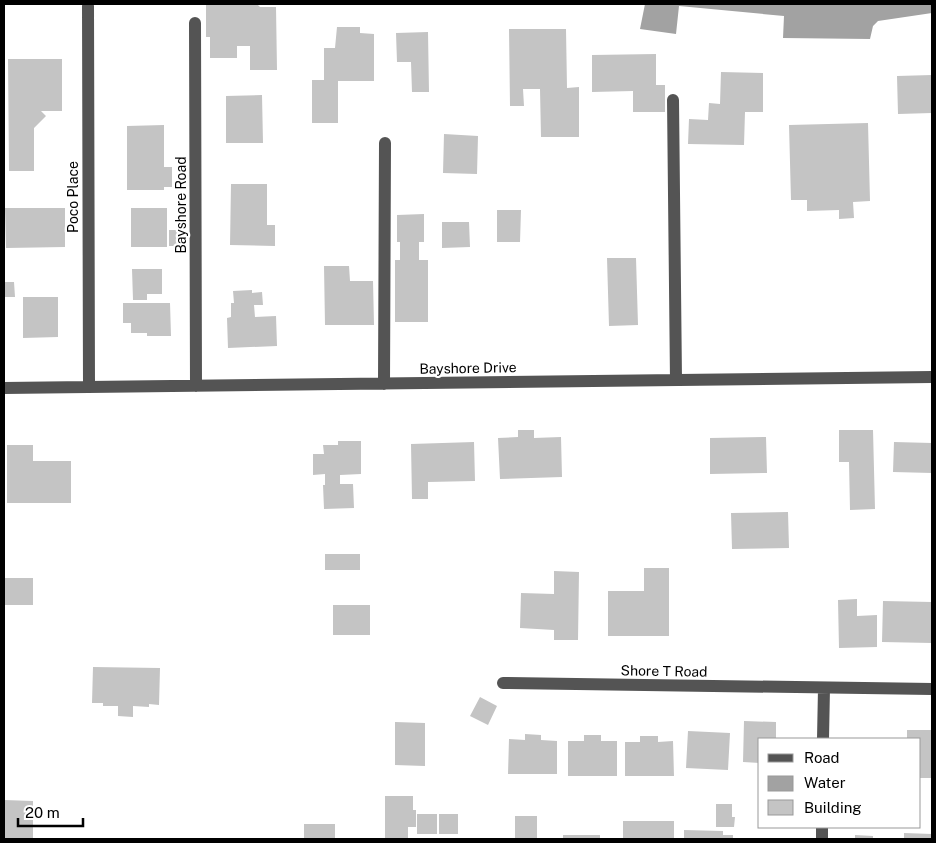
<svg xmlns="http://www.w3.org/2000/svg" width="936" height="843" font-family="'Public Sans',sans-serif">
  <rect width="100%" height="100%" fill="#fff"/>
  <path fill="#a2a2a2" d="M645,4h287v9l-54,8 -5,5 -3,13 -87,-1 1,-22 -105,-10 -3,28 -36,-5z"/>
  <path fill="#c4c4c4" d="M206,4h51l3,3h16l1,63h-27v-24h-13v12h-27v-21h-4z
    M337,27h23v6l14,1v47h-36v42h-26v-43h12v-32h11z
    M509,29h57l1,59 12,-1v50h-38l-1,-48h-17l1,17h-14z
    M428,32l1,60h-17l-1,-30h-14l-1,-29z
    M656,54v31h9v27h-32v-21l-41,1v-37z
    M8,59h54v52h-21l5,5 -12,12v43h-25z
    M721,72l42,1v39h-18l-1,33 -56,-1 1,-25 19,1 1,-17 11,1z
    M932,75v38l-34,1 -1,-38z
    M262,95l1,48h-37v-47z
    M868,123l2,78 -17,1 1,16 -15,1v-9l-32,1v-11h-16l-2,-75z
    M164,125v42h8v20h-8v3h-37v-64z
    M444,134l34,2 -1,38 -34,-1z
    M231,184h36v41h8v21l-45,-1z
    M5,208h60v39l-59,1z
    M131,208h36v39h-36z
    M497,210h24l-1,32h-23z
    M424,214v28h-5v18h9v62h-33v-62h5v-18h-3v-27z
    M442,222h27l1,25 -28,1z
    M169,230h16v16h-16z
    M607,258h29l2,67 -29,1z
    M324,266h25l1,15h23l1,44h-49z
    M132,269h30v25h-15v6h-14z
    M4,282h10l1,15h-11z
    M252,290v3l10,-1 1,13h-9l1,12 21,-1 1,30 -49,2 -1,-30 4,-1v-14h3l-1,-12z
    M23,297h35v40l-35,1z
    M123,303h47l1,33h-24v-3h-16v-10h-8z
    M518,430h16v8l27,-1 1,40 -62,2 -2,-41 20,-1z
    M839,430h34l2,79 -25,1 -1,-48h-10z
    M766,437l1,36 -57,1v-36z
    M338,441h23v33l-21,1v9h13l1,24 -30,1 -1,-24h2v-11l-12,1v-21h11l-1,-9h15z
    M474,442l1,39 -47,1v17h-16l-1,-55z
    M894,442l38,1v30l-39,-1z
    M7,445h26v16h38v42h-64z
    M788,512l1,36 -57,1 -1,-36z
    M325,554h35v16h-35z
    M644,568h25v68h-61v-45h36z
    M554,571l25,1 -1,68h-24v-10l-34,-2 1,-35 33,1z
    M4,578h29v27h-29z
    M857,599v17l20,-1v32l-38,1 -1,-48z
    M883,601l49,1v41l-50,-1z
    M333,605h37v30h-37z
    M93,667l67,1 -1,37 -10,-1v3l-16,-1v11l-15,-1v-10h-15v-3h-11z
    M480,697l17,9 -9,19 -18,-9z
    M744,721l32,1v17h-16v24l-17,-1z
    M395,722l30,1v43l-30,-1z
    M907,730h25v48h-12v-39h-13z
    M688,731l42,2 -2,37 -42,-2z
    M525,734l16,1v5l16,1v33h-49l1,-35 16,1z
    M584,735h17v6h16v35h-49v-35h16z
    M640,736h18v6l15,-1 1,35h-49v-34h15z
    M385,796h28v14h3v17h-8v12h-23z
    M4,800l29,1v38h-29z
    M716,804h16v13h3l-1,10h-18z
    M417,814h20v20h-20z
    M439,814h19v20h-19z
    M515,816h22v23h-22z
    M623,821h51v18h-51z
    M304,824h31v15h-31z
    M684,830l39,1v4h10v4h-49z
    M904,833l28,1v5h-28z
    M563,835h37v4h-37z
    M855,835l18,1v3h-18z"/>
  <g fill="none" stroke-linecap="round" stroke-linejoin="round">
    <path stroke="#545454" stroke-width="12" d="M88,6l1,381
      M195,23l1,363
      M673,100l3,280
      M384,384l1,-241
      M4,388l928,-11
      M503,683l429,6
      M823,739l1,-51
      M822,839v-12"/>
  </g>
  <g text-anchor="middle" stroke-width="4.5" stroke-linejoin="round" paint-order="stroke">
    <g font-size="14" fill="#000" stroke="#fff">
      <text transform="translate(73 197) rotate(-90)" y="5">Poco Place</text>
      <text transform="translate(181 205) rotate(-90)" y="5">Bayshore Road</text>
      <text transform="translate(468 368) rotate(-1)" y="5">Bayshore Drive</text>
      <text transform="translate(664 671) rotate(1)" y="5">Shore T Road</text>
    </g>
  </g>
  <rect width="936" height="843" fill="none" stroke="#000000" stroke-width="10"/>
  <rect x="758" y="738" width="162" height="90" fill="#ffffff" stroke="#999999"/>
  <rect x="768" y="754" width="25" height="8" fill="#545454" stroke="#999999"/>
  <text x="804" y="763" font-size="15" fill="#000000">Road</text>
  <rect x="768" y="776" width="25" height="15" fill="#a2a2a2" stroke="#999999"/>
  <text x="804" y="788" font-size="15" fill="#000000">Water</text>
  <rect x="768" y="800" width="25" height="15" fill="#c4c4c4" stroke="#999999"/>
  <text x="804" y="813" font-size="15" fill="#000000">Building</text>
  <path d="M18 818v8h65v-8" fill="none" stroke="#000000" stroke-width="2.5"/>
  <text x="25" y="818" font-size="15" fill="#000000" stroke="#ffffff" stroke-width="4" paint-order="stroke">20 m</text>
</svg>
